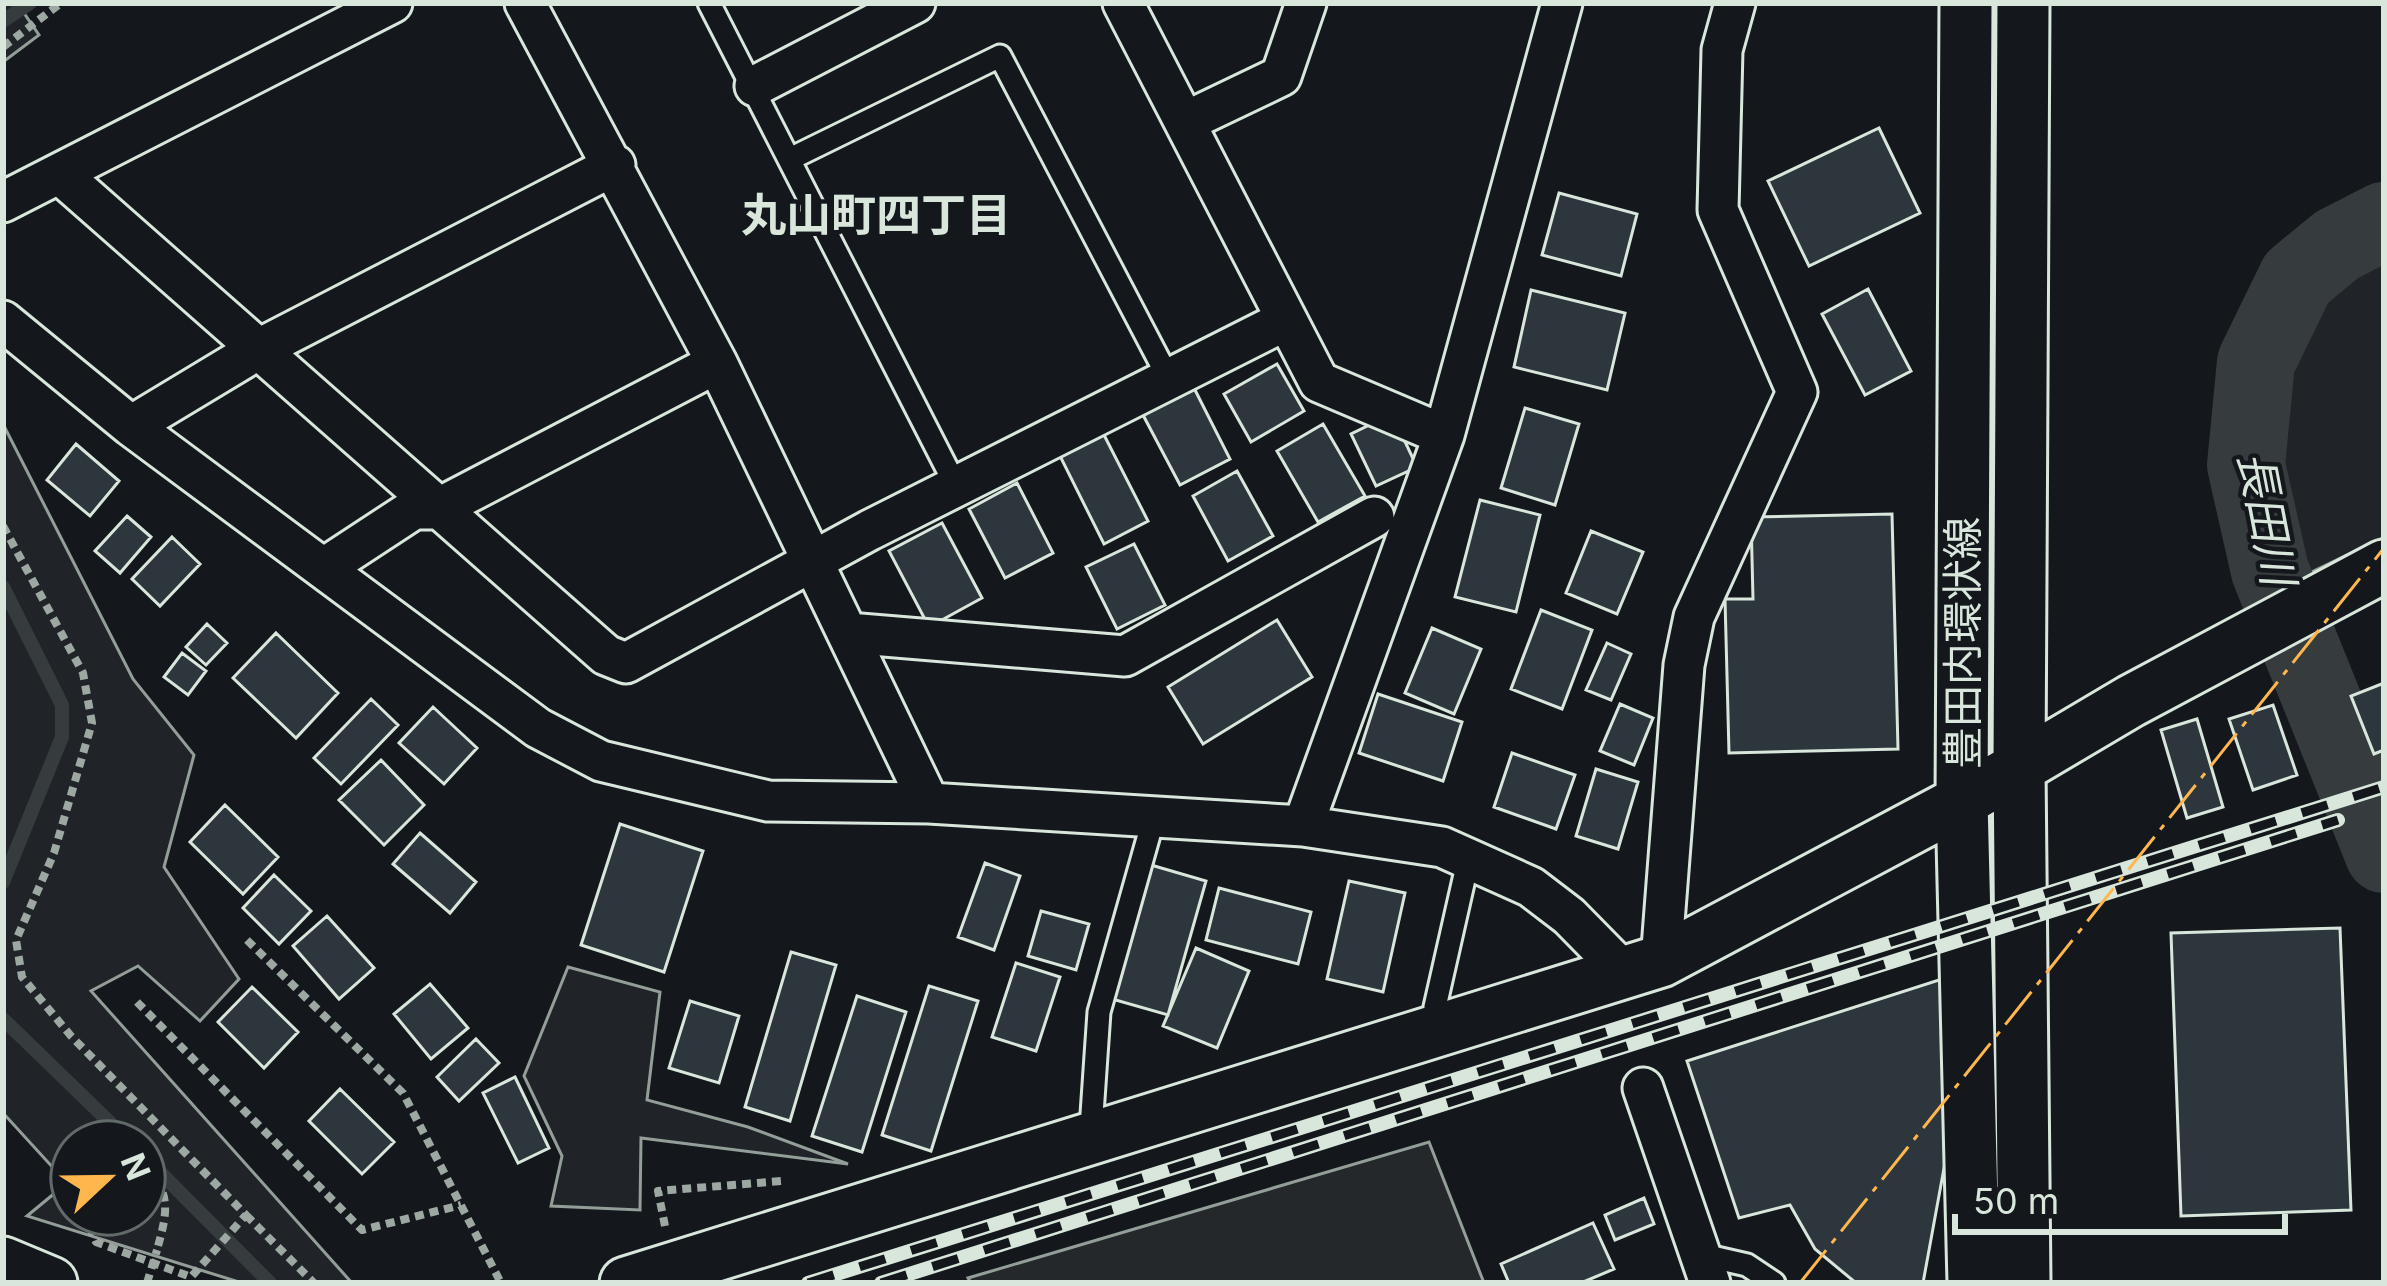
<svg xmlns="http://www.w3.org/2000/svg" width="2387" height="1286" font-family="Inter,'Noto Sans JP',sans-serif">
  <rect width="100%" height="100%" fill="#14181c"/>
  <path fill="#202428" stroke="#939e99" stroke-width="3" fill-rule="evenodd" d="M3,3h14l22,32 -36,27z
    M2384,243v294l-85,41 -31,-112 18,-112 32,-73z
    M3,424l130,255 61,76 -30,112 75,112 -39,42 -62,-55 -47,25 261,292h-110l-215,-67 40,-33 -64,-70zM144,1142v72h-72v-72z
    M568,967l92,25 -13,108 101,27 100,37 -207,-26 -1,72 -89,-4 11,-50 -38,-80z"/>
  <path fill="#24282b" stroke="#939e99" stroke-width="3" d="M1429,1142l55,141h-513l-3,-5z"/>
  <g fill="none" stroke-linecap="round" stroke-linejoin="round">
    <path stroke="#363b3e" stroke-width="14" d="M3,21l27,-18
      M3,587l59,118v32l-59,145
      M3,1019l127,123
      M144,1156l126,127"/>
    <path stroke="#363b3e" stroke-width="78" d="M2384,221l-47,24 -40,33 -41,84 -10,103 24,106 114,283"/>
  </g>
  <path fill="#2c363c" stroke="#d8e6dc" stroke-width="3" d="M1879,128l41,85 -111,53 -41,-85z
    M1559,193l78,21 -16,62 -79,-21z
    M1868,289l43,82 -46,24 -43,-81z
    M1531,290l94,23 -18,77 -93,-23z
    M1277,364l27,47 -53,31 -27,-48z
    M1194,388l36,71 -50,26 -37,-70z
    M1525,408l54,16 -24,81 -54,-17z
    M1392,414l25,53 -41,19 -25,-52z
    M1323,424l42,72 -47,26 -41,-71z
    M1103,433l45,88 -44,23 -44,-88z
    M76,444l43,37 -29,35 -43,-36z
    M1237,471l36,65 -45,25 -35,-65z
    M1017,483l36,70 -48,25 -36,-69z
    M1480,500l60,15 -24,97 -61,-15z
    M1892,514l6,235 -169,4 -4,-154h28l-2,-82z
    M127,516l24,21 -31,36 -25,-22z
    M942,523l40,75 -53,29 -40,-76z
    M1591,531l52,21 -26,62 -51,-21z
    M172,537l28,27 -40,42 -28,-27z
    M1134,544l31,61 -48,24 -31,-62z
    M1541,610l51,20 -30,79 -51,-20z
    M1277,620l35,57 -109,67 -35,-57z
    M207,624l20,19 -21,22 -20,-18z
    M1432,628l49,21 -27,65 -49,-21z
    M276,633l62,60 -42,45 -63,-60z
    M1607,643l24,11 -20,46 -25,-10z
    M182,653l24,18 -18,24 -24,-18z
    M2384,683v67l-10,4 -23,-58z
    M1378,694l84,28 -19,59 -84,-28z
    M371,699l27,26 -57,59 -27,-26z
    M1620,704l33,14 -19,47 -34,-14z
    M2273,705l24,70 -44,15 -24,-71z
    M433,707l44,41 -33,36 -45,-41z
    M2197,719l26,88 -36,11 -26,-88z
    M1512,753l63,22 -19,54 -62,-22z
    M381,760l43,45 -40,40 -45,-45z
    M1596,769l42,13 -20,67 -42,-13z
    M225,805l53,52 -35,37 -53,-52z
    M620,824l83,27 -39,121 -83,-27z
    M420,833l56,49 -26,31 -57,-49z
    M985,863l35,13 -26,74 -36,-13z
    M1151,865l55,16 -38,134 -56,-16z
    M274,875l37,36 -32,33 -36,-36z
    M1349,881l56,12 -22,99 -56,-13z
    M1219,888l92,24 -13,52 -92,-24z
    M1041,911l48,13 -13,46 -48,-14z
    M327,916l47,52 -35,31 -46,-53z
    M2340,928l11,282 -170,6 -10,-283z
    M1196,948l53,23 -32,77 -54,-22z
    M791,952l45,13 -46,156 -45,-14z
    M1016,963l44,14 -24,74 -44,-14z
    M1942,979l7,162 -26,142h-67l-41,-34 -25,-44 -51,13 -52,-157z
    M430,984l38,44 -37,31 -37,-45z
    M929,986l49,15 -47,150 -49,-16z
    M252,987l46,45 -34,36 -46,-46z
    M857,996l49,16 -44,140 -50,-16z
    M690,1001l49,15 -20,67 -50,-15z
    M476,1039l23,24 -40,38 -22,-24z
    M515,1077l34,71 -31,15 -35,-70z
    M340,1089l54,53 -32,32 -53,-53z
    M1644,1198l10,26 -39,16 -10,-25z
    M1593,1223l21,46 -33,14h-72l-8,-19z"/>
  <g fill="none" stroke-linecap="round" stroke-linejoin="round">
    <defs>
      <path id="service" d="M709,3l247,483
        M792,158l208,-102 169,323
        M1435,1007l34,-150
        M1092,1114l7,-102 55,-195
        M1699,1254l48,11 27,18"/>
      <path id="minor" d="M525,3l192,360 212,440
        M1123,3l196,379 125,53
        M755,86l160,-83
        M1185,122l96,-46 25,-73
        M61,175l545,480 20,8 244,-133 414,-209
        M3,202l389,-199
        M3,321l128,105 407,302 63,33 167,40 161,2 374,23 139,21 89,40 38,29 55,56
        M131,426l126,-76 358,-185
        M324,568l90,-59h23l280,-146
        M848,633l277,23 249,-139
        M1303,826l141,-391 118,-432
        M1661,961l23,-296 10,-48 103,-225 -79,-182 4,-160 13,-47
        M1643,1088l67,195"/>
      <path id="tertiary" d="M1966,3l-4,798 12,482
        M2023,3l-4,763 5,517
        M3,1263l48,20
        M626,1283l1035,-322 301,-160 169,-100 253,-135"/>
    </defs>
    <use href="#service" stroke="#d8e6dc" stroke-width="27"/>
    <use href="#minor" stroke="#d8e6dc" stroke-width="45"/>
    <use href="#tertiary" stroke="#d8e6dc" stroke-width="57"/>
    <path stroke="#9da8a2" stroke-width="8" stroke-dasharray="9 6" stroke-linecap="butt" d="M3,47l58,-44
      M3,526l80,147 9,50 -38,130 -38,87 6,37 49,59 175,179 -55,62 -95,-35 -12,-28
      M247,940l156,153 98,190
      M137,1002l225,228 99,-25
      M144,1170c31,21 21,50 13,80
      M246,1215l68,68
      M665,1226l-7,-35 124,-10"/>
    <use href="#service" stroke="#14181c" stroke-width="21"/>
    <use href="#minor" stroke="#14181c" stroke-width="39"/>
    <use href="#tertiary" stroke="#14181c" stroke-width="51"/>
    <defs>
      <path id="rail" d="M808,1283l1576,-496
        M881,1283l1457,-463"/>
    </defs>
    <use href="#rail" stroke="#d8e6dc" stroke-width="14"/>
    <use href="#rail" stroke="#14181c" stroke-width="9" stroke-dasharray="27" stroke-linecap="butt"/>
    <path stroke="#9da8a2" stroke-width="8" stroke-dasharray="9 6" stroke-linecap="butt" d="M147,1283l10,-33"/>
    <path stroke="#ffb74d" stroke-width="3" stroke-dasharray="42 9 6 9" stroke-linecap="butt" d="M1800,1283l584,-735"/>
  </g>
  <g text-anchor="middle" stroke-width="9" stroke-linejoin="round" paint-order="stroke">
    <g font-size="42" fill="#d8e6dc" stroke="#14181c">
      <text transform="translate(1963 643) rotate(-90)" y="15">豊田内環状線</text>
    </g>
    <g font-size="45" font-weight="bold" fill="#d8e6dc" stroke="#14181c">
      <text x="876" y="231">丸山町四丁目</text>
    </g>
    <g font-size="45" font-style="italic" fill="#d8e6dc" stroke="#14181c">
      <text transform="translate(2267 518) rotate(79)" y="16">長田川</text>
    </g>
  </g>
  <rect width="2387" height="1286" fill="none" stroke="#d8e6dc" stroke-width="12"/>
  <g transform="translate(108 1178) rotate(68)"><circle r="57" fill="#14181c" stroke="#626a69" stroke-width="3"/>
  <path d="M0-9L21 45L0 30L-21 45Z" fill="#ffb74d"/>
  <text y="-18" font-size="33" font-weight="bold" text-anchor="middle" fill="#d8e6dc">N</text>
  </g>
  <path d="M1955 1214v18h330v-18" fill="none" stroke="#d8e6dc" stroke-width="6"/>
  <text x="1973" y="1214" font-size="36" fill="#d8e6dc" stroke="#14181c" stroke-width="9" paint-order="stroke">50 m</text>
</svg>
